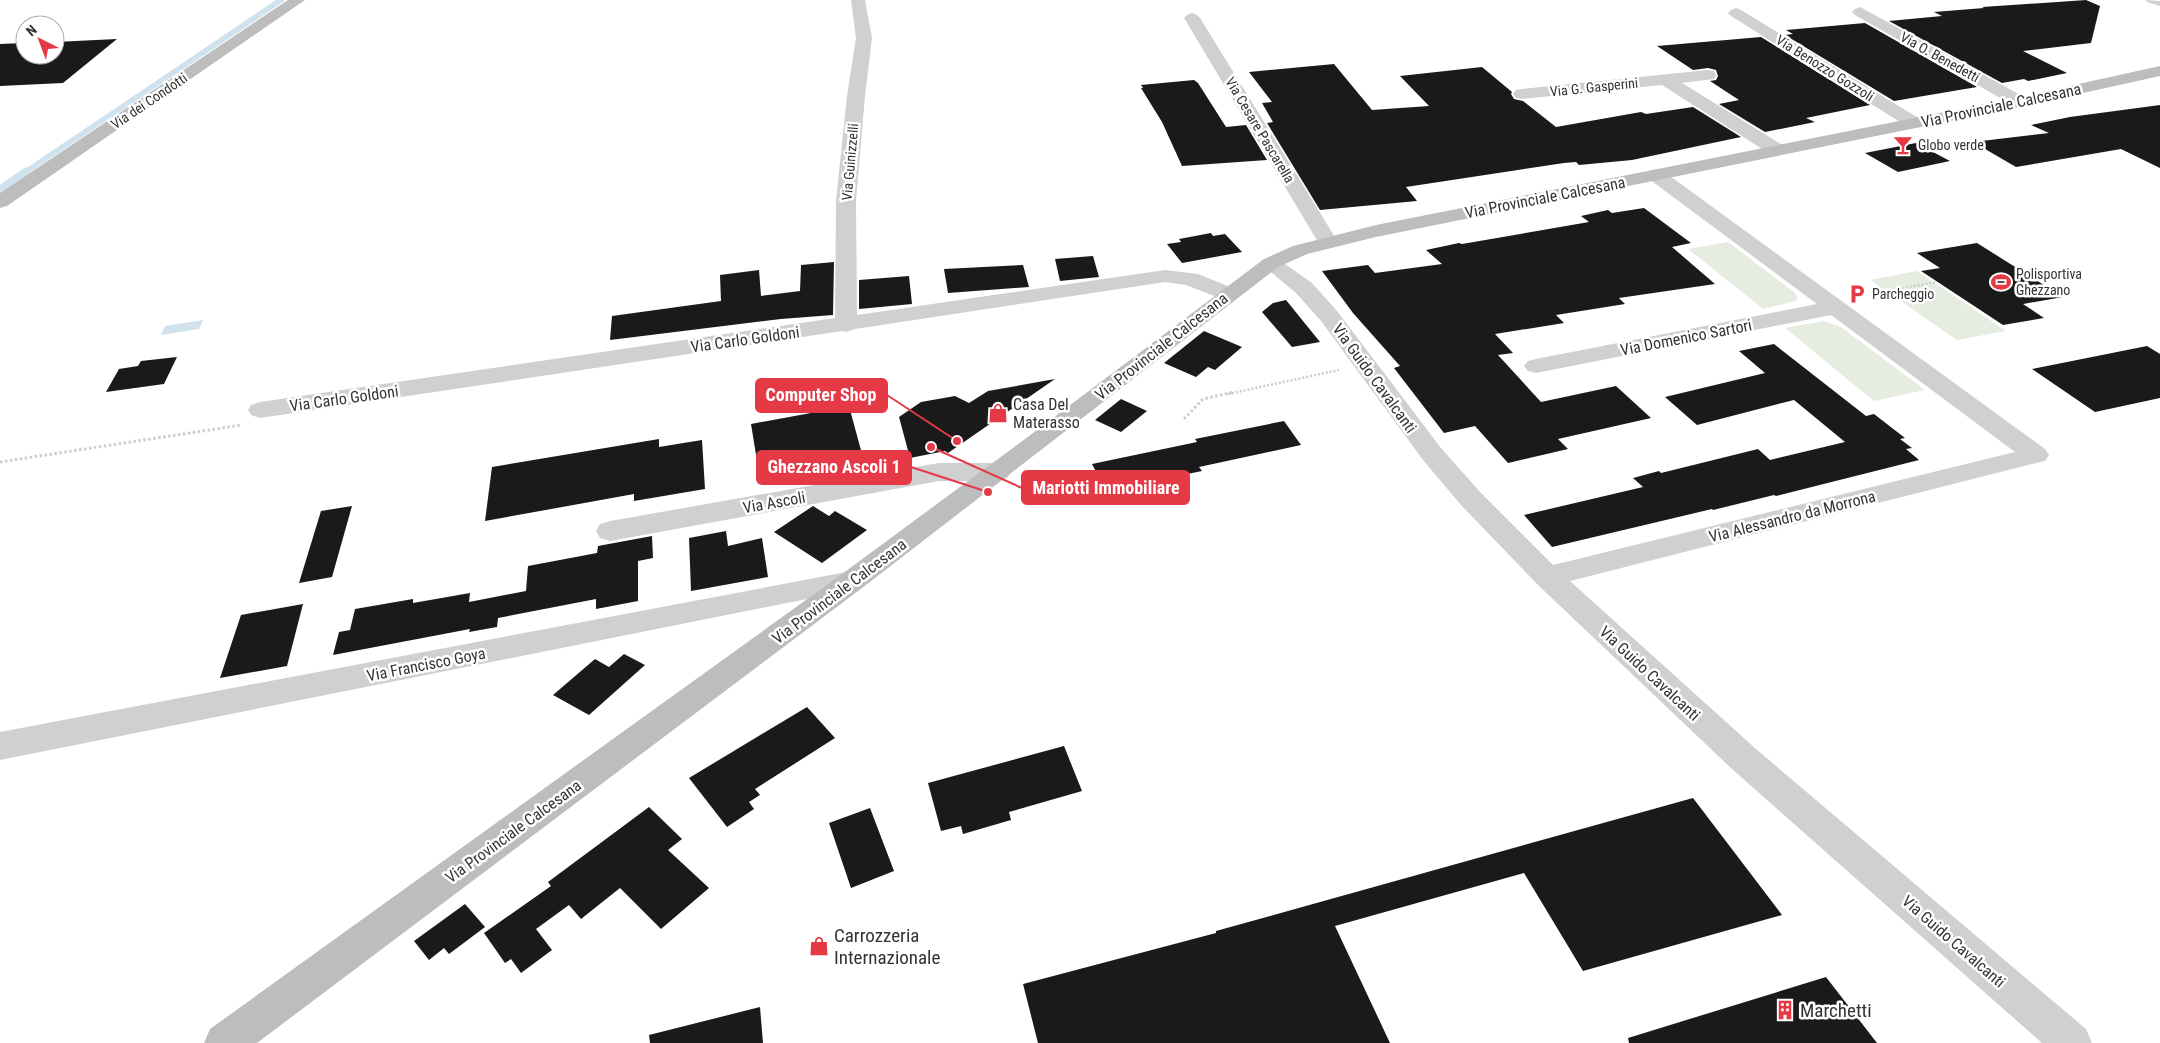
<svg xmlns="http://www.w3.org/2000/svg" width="2160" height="1043" font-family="'Roboto Condensed',sans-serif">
  <rect width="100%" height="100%" fill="#fff"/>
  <path fill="#e6ecdf" d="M1728,242l66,50 4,6 -3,3 -32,8 -75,-60z
    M1917,271l89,60 -49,9 -87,-60z
    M1823,321l18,6 84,63 -51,11 -89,-73z"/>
  <path fill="#cfe2ee" d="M203,320l-4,9 -38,6 4,-9z"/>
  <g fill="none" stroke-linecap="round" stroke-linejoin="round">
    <path stroke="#cfe2ee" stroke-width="5.5" d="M24,173l257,-173"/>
    <path stroke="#cfe2ee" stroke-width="7" d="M0,189l26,-18"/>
  </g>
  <path fill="#1a1a1a" d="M2086,0l14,6 -9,37 -68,8 44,22 -39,8 -4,-2 -22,4 -113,-62 53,-5 -8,-4 50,-4 -2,-1z
    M1865,23l112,64 -83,14 -109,-66 8,-1 -7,-4z
    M1761,37l109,68 -64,13 9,4 -50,10 -46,-28 20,-4 -29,-19 6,-1 2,-4 -2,-6 -8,-2 -15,2 -36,-24z
    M117,39l-54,44 -63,3v-42l25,-1v12h30v-13z
    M1334,64l38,46 57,-4 -29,-30 82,-9 30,25 -1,2 3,5 9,2 33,26 85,-15 5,2 47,-7 48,30 -109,23 -53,5 -3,-3 -12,1 -158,24 11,14 -97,9 -53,-87 6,-1 -11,-19 10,-1 -23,-30z
    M1194,80l4,3 28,44 20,-2 21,35 -85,6 -20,-44 -21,-34h2l-2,-3z
    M2160,105v63l-39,-19 -105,18 -43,-25 76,-9 -18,-8 39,-8z
    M1916,143l34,18 -52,11 -33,-19z
    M1644,208l47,35 -19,4 43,37 -96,14 6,6 -69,11 8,8 -69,11 18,19 -15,2 43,47 75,-16 35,32 -93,21 10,10 -60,14 -33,-37 -31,7 -50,-65 6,-2 -47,-53 -31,-42 46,-6 7,8 67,-9 -16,-14 33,-7 3,1 127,-22 -8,-6 27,-6 4,3z
    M1211,233l2,3 12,-2 17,18 -60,11 -15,-19 14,-2 -2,-3z
    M1977,243l86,54 -40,7 21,14 -41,7 -82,-54 19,-3 -23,-15z
    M1093,256l6,21 -39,4 -5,-22z
    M834,262l-1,53 -52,4 -171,21 2,-24 109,-15 -1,-26 39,-5 2,26 39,-5 1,-26z
    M1023,265l6,22 -81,6 -4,-24z
    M909,276l3,28 -53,5v-29z
    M1286,300l34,42 -28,5 -30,-35 11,-9z
    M1204,331l38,16 -27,23 -7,-3 -12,10 -32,-14z
    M1774,344l92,72 8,-2 31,24 -5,1 12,9 -6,1 13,11 -143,36 -2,-1 -61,15 -1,-1 -160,38 -28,-32 119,-28 -10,-9 26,-7 2,2 97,-24 12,11 75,-18 -51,-42 -97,25 -32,-28 100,-24 -26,-22z
    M2147,346l13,8v44l-65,14 -63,-43z
    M177,357l-13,27 -58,8 13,-23 19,-3 3,-5z
    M1055,379l-107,74 -3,-2 -35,7 -11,-41 22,-15 34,-6 14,7 19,-12z
    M1121,399l26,12 -26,21 -26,-12z
    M849,406l13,48 -103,19 -8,-49z
    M1284,421l17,24 -102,22 3,4 -68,14 -1,-3 -28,7 -13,-25 105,-22 -2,-3z
    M659,439v8l43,-7 3,49 -71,12v-7l-149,27 7,-54z
    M352,506l-20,71 -33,6 22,-72z
    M813,506l16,10 6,-5 32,19 -45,33 -48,-31z
    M726,531l2,15 34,-8 6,39 -77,14 -2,-53z
    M652,536l1,22 -15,3v40l-42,8v-10l-98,19 -1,9 -28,5 1,-3 -137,26 6,-23 11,-2 5,-21 58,-10v4l57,-10 -1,9 57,-11 2,-25 69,-13 1,-7z
    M303,604l-16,62 -67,12 21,-63z
    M624,654l21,11 -56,50 -36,-20 42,-36 14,8z
    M807,707l28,31 -80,51 5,6 -11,7 5,7 -27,18 -38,-49z
    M1064,746l18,45 -73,21 2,8 -48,14 -2,-8 -20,5 -13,-48z
    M1693,798l89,117 -199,56 -59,-98 -189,53 55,117h-352l-15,-59 193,-51v-2z
    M649,807l33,32 -14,11 41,38 -48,41 -41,-41 -39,31 -12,-14 -33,24 16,21 -31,23 -10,-14 -6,4 -21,-30 67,-47 -3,-4z
    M870,808l24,63 -43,17 -22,-65z
    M465,904l20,23 -36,27 -5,-6 -15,12 -15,-19z
    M1826,977l51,66h-248l-1,-5z
    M760,1007l3,36h-113l-1,-8z"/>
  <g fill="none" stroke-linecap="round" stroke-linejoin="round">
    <path stroke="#cdcdcd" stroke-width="2.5" stroke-dasharray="2 2" stroke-linecap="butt" d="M1886,291l51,-9
      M1228,394l111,-24"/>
    <path stroke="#cdcdcd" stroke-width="3" stroke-dasharray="2.5 2.5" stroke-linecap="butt" d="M1184,419l19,-20 31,-7
      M0,462l242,-37"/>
    <path fill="#d0d0d0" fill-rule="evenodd" d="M2146,0l14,1v5l-13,-4z"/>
    <path fill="#d0d0d0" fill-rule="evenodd" d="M851,0h14l7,38 -7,58 -9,105 1,114 308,-45 33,4 37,15 3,5 -3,5 -8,2 -41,-16 -21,-3 -310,47 -9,3 -4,-1 -582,87 -9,-3 -3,-5 3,-5 9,-3 575,-84 1,-117 11,-105 9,-58z
      M1860,7l166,91 3,4 -3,4 -6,1 -6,-1 -159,-91 -3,-3 3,-3z
      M1736,8l5,2 179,109 3,4 -3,4 -6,1 -6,-1 -177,-111 -3,-3 3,-3z
      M1192,13l5,2 3,3 138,224 -3,4 -7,2 -7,-2 -3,-4 -134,-224 3,-3z
      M1708,70l6,1 2,4 -2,4 -32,4 102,63 2,4 -2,4 -7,2 -7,-2 -108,-69 -140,14 -6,-1 -3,-4 3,-4 6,-1z
      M1656,169l7,2 382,278 4,6 -4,6 -9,2 -466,118 186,168 330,280 6,14h-50l-310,-274 -195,-185 -76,-79 -38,-45 -102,-139 -25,-28 -36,-30 4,-4 7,-2 7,2 34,24 25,28 104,137 40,45 72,72 462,-113 -184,-137 -295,58 -8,-2 -4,-5 4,-5 8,-2 281,-55 -168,-125 -3,-4 3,-4z
      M939,463h59l9,3 4,6 -4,6 -9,3h-59l-329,60 -10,-3 -4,-7 4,-7 10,-3z
      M852,571l10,3 4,7 -4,7 -862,172v-28z"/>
    <path fill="#bdbdbd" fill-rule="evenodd" d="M288,0h17l-298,206 -7,2v-15z
      M2160,66v10l-140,31 -644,130 -69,17 -29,13 -416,321 -605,455h-53l6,-14 632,-455 183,-135 239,-180 29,-13 83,-21 644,-128z"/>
  </g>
  <defs>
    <symbol id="bar-bare" viewBox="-9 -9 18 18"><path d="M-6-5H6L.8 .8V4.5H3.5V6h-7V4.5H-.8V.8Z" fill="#e63946" stroke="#fff" stroke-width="2.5" paint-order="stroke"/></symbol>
    <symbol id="stadium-bare" viewBox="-9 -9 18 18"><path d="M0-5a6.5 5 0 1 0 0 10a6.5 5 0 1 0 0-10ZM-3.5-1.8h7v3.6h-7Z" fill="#e63946" stroke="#fff" stroke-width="2.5" paint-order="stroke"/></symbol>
    <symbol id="parking-bare" viewBox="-9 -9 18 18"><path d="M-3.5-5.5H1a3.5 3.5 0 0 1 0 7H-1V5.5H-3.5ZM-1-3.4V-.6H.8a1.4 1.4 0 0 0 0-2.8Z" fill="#e63946" stroke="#fff" stroke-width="2.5" paint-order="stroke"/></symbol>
    <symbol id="shop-bare" viewBox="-9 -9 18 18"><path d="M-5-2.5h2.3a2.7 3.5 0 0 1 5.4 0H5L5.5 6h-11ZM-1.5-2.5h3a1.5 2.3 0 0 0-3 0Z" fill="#e63946" stroke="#fff" stroke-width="2.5" paint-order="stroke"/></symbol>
    <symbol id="building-bare" viewBox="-9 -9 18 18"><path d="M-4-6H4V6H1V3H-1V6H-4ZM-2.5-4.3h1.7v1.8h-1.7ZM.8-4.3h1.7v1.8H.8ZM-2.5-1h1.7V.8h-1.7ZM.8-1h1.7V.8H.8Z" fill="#e63946" stroke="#fff" stroke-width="2.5" paint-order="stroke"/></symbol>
  </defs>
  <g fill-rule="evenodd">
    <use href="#bar-bare" x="1889" y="131" width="28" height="28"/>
    <use href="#stadium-bare" x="1987" y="268" width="28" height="28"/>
    <use href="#parking-bare" x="1843" y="280" width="28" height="28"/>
    <use href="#shop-bare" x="984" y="399" width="28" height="28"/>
    <use href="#shop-bare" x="805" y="932" width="28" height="28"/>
    <use href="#building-bare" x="1771" y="996" width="28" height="28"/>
  </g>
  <g text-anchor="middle" stroke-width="5" stroke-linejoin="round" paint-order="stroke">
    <g font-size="14" fill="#333" stroke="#fff">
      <text transform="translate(1940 57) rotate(29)" y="5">Via O. Benedetti</text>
      <text transform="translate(1825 68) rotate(32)" y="5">Via Benozzo Gozzoli</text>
      <text transform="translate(1594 87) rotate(-6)" y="5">Via G. Gasperini</text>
      <text transform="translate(149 101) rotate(-34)" y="5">Via dei Condotti</text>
      <text transform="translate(1260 130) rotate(59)" y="5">Via Cesare Pascarella</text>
      <text transform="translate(850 162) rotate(-85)" y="5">Via Guinizzelli</text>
    </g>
    <g font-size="14" fill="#333" stroke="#fff" text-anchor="start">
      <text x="1918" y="150">Globo verde</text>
      <text x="2016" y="279">Polisportiva<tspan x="2016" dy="16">Ghezzano</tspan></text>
      <text x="1872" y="299">Parcheggio</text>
    </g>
    <g font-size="16" fill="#333" stroke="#fff">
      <text transform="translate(2001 105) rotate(-12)" y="6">Via Provinciale Calcesana</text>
      <text transform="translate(1545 197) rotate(-11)" y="6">Via Provinciale Calcesana</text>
      <text transform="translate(1686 337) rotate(-11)" y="6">Via Domenico Sartori</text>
      <text transform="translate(745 339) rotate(-8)" y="6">Via Carlo Goldoni</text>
      <text transform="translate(1161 346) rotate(-38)" y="6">Via Provinciale Calcesana</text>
      <text transform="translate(1375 378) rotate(54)" y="6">Via Guido Cavalcanti</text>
      <text transform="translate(344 398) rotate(-8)" y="6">Via Carlo Goldoni</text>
      <text transform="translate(774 502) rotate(-10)" y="6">Via Ascoli</text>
      <text transform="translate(1792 516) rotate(-14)" y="6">Via Alessandro da Morrona</text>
      <text transform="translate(839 591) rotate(-37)" y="6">Via Provinciale Calcesana</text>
      <text transform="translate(426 664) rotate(-11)" y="6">Via Francisco Goya</text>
      <text transform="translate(1650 673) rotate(43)" y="6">Via Guido Cavalcanti</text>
      <text transform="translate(513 831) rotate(-36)" y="6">Via Provinciale Calcesana</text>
      <text transform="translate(1954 941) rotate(41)" y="6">Via Guido Cavalcanti</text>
    </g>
    <g font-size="16" fill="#333" stroke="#fff" text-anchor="start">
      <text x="1013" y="410">Casa Del<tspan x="1013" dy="18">Materasso</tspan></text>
    </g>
    <g font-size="19" fill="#333" stroke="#fff" text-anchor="start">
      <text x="834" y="942">Carrozzeria<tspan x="834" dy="22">Internazionale</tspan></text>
      <text x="1800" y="1017">Marchetti</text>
    </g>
  </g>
  <path fill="none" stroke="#e63946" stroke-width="2" d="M957 441L887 395M988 492L911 467M931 447L1022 488"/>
  <g fill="#e63946" stroke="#fff" stroke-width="2">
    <circle cx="957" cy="441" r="5"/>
    <circle cx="988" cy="492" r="5"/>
    <circle cx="931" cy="447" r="5"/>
  </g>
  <g fill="#e63946" stroke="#e63946" stroke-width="2">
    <rect x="756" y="379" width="131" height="33" rx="5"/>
    <rect x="757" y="451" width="154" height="33" rx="5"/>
    <rect x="1022" y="471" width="167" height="33" rx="5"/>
  </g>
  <g font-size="18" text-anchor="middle" font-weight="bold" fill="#fff">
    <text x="821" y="401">Computer Shop</text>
    <text x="834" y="473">Ghezzano Ascoli 1</text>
    <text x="1106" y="494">Mariotti Immobiliare</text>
  </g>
  <g transform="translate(40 40) rotate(318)"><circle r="24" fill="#ffffff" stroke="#adadad"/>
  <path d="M0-4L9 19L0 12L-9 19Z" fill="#e63946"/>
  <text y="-8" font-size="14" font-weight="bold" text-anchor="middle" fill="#333333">N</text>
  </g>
</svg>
